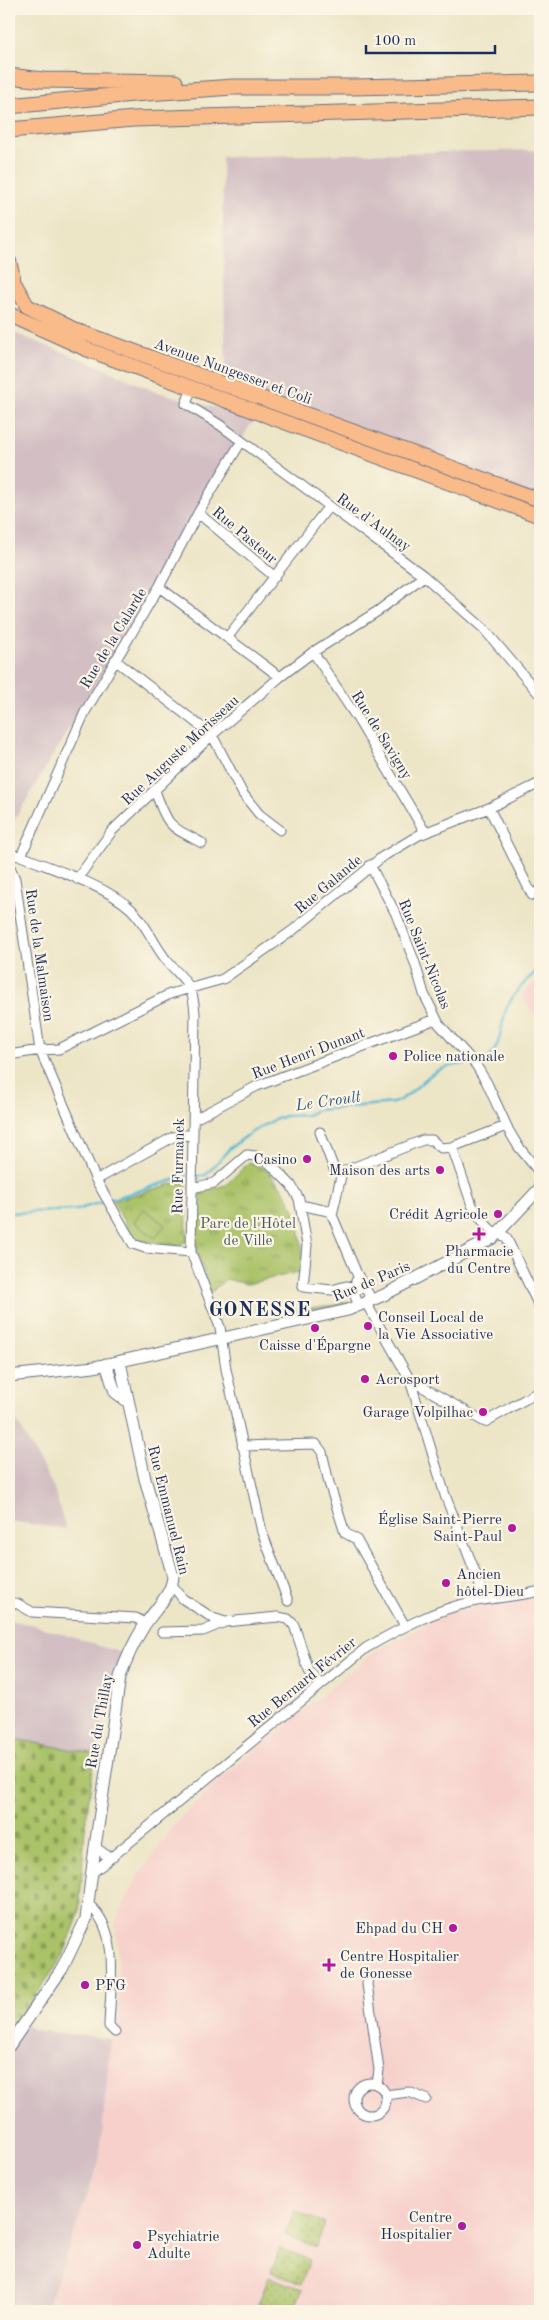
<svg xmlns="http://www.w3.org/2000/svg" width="549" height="2320" font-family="'Old Standard TT',serif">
  <defs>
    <pattern id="grass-dots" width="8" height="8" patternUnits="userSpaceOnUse" patternTransform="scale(1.25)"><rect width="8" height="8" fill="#aac267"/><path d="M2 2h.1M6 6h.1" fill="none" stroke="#8a9e58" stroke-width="1.8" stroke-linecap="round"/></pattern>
    <pattern id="cemetery-stones" width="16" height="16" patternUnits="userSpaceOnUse" patternTransform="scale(1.25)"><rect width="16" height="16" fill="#aac267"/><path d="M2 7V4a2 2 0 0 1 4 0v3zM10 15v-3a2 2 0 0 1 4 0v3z" fill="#8a9e58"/></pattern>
    <pattern id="park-tufts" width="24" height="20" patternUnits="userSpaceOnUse" patternTransform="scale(1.25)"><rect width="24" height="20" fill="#aac267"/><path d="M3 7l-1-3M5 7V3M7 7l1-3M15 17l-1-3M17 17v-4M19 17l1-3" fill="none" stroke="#8a9e58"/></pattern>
  </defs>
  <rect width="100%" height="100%" fill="#fcf5e5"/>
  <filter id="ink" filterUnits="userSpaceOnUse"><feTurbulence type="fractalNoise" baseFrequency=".02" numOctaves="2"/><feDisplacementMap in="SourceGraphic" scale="10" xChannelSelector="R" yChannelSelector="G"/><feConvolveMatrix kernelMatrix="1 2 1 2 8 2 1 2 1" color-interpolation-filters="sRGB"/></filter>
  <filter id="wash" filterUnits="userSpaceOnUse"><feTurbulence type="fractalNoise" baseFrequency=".0096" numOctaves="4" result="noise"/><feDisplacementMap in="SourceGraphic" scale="20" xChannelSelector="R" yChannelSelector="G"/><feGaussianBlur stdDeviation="1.12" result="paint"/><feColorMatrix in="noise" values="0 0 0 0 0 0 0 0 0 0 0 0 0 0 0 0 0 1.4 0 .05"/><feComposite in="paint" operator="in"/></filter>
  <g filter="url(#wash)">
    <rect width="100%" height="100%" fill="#ece5c6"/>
    <path fill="#f7d0cc" d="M540,977v47l-19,-29z
      M540,1596v715h-494l53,-149 12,-123 8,-13 -1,-77 -3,-27 22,-44 36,-52 42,-43 161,-132 67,-36 29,-8z"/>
    <path fill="#d2bec3" d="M540,150v361l-275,-102 -16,18 -240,402v-498l87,34 58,26 66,18 6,-15 -4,-237z
      M9,880l6,40 -6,1z
      M9,1407l44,79 13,43 -57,-8z
      M9,1620l25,5 88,28 -27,101 -86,-16z
      M18,2020l16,10 77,9 -12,123 -53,149h-37v-277z"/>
    <path fill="url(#grass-dots)" stroke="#627862" d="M342,1301l7,2 -53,12 -1,-3 4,-3 37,-4z
      M295,2211l30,12 -9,24 -31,-12z
      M280,2248l30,12 -9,24 -30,-12z
      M269,2277l33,12 -8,22h-39z"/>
    <path fill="url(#cemetery-stones)" stroke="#627862" d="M9,1738l86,16 -10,75 -6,85 -16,42 -54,78z"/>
    <path fill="url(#park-tufts)" stroke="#627862" d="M249,1162c18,6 21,11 32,25 20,28 21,51 22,84l-56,13 -21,-5 -16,14 -15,-49 5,-52 26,-7z
      M186,1180l1,61 -10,5 -43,-6 -21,-39z"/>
    <path fill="#aac267" stroke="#627862" d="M144,1209l21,16 -10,13 -21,-16z"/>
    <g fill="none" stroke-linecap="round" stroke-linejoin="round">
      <path stroke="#55b8d4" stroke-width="2.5" d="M485,1061c17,-11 15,-36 22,-54 7,-15 21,-28 33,-39
        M198,1176l8,-1 24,-27 22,-16 22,-12 11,-4 22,-1 10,-5 76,-7c16,-5 25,-19 39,-29 11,-8 25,-9 38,-11
        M9,1213l67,-3 111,-34"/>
    </g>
  </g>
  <g filter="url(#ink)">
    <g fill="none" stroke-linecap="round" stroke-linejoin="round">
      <defs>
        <path id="minor" d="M192,388l-6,16 34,21 204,151 60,53 56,66
          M198,513l77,64
          M159,587l121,90
          M227,638l102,-132
          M313,652l44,66 68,114
          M115,660l97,75 31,59 16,20 21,16
          M155,791c14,37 13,34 47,52
          M489,808l43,87 8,-5
          M21,856l64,-144 74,-125 39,-74 43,-71
          M9,857l5,-2 7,1c32,13 86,30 110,53 16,15 23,37 37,53 18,21 25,21 27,52l-4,238 29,75 6,42 36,163 26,69
          M9,865l6,14 25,171 56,130 37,64 12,4 46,4
          M370,865l26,49 19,49 9,31 15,30 37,41 11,18 22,48 9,15 22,27
          M77,879l35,-48 100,-96 68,-58 33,-25 65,-41 46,-35
          M9,1055l31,-5 19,-1 111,-55 53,-15 69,-48 90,-74 37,-22 70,-27 51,-25
          M193,1120l64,-34 179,-67
          M320,1132l14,37 8,3
          M452,1147l20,58 8,13 12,13 14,6 34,71
          M342,1172l81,-32h9l9,8 11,-1 54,-21
          M342,1172l-10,43 25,59 15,26
          M96,1180l77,-43 20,-3
          M192,1188l22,-5 33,-28 9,1 13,7 22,22 8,14 8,46 -4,42 29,3 14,-4 20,3
          M300,1205l33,7
          M356,1281l-1,15 4,10
          M366,1303l44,77 35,115 34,87 4,18
          M410,1380l75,42 55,-31
          M242,1446l74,-2 6,8 7,31 16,50 11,6 49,87
          M173,1586l10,13 30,19 12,4 53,-5 10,2 6,6 15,46 11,13
          M9,1602l9,2 14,8 104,6 10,6
          M162,1632l41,-1 22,-9
          M95,1847l11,8 7,2
          M91,1874l275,-226c33,-19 68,-38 106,-46 22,-5 46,-5 68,-11
          M89,1905c32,26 21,83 20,121l6,6
          M368,1978l-1,6 12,86 -2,15
          M354 2099a16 16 0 1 1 32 0a16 16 0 1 1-32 0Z
          M385,2095l24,-3 17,7"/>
        <path id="tertiary" d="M106,1364l9,28 12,9
          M9,1376l85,-9 254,-57 36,-15 109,-57 47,-50
          M9,2046l53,-77 24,-50 9,-72 25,-170c6,-18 14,-35 24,-51 10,-16 28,-31 29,-50l-28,-97 -25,-117"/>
        <path id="primary" d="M9,261l4,16 -3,13
          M13,281l14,25 46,23 467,171
          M9,314l77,35 454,167"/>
        <path id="trunk" d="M9,76l34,4 132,2
          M9,106l124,-12 100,-7h119l188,-4
          M9,130l125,-11 406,-12"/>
      </defs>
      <use href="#minor" stroke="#646f82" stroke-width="11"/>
      <use href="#tertiary" stroke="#646f82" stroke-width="13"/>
      <use href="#primary" stroke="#646f82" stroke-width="16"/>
      <use href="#trunk" stroke="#646f82" stroke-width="17"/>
      <use href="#minor" stroke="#fff" stroke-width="9"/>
      <use href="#tertiary" stroke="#fff" stroke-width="11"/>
      <use href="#primary" stroke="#fabb8b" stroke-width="14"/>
      <use href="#trunk" stroke="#fabb8b" stroke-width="15"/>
    </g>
  </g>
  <g fill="#b5179e" stroke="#fcf5e5" stroke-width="2">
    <circle cx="393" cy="1056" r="5"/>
    <circle cx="307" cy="1159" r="5"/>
    <circle cx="440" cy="1170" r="5"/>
    <circle cx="498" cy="1214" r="5"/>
    <path d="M476.5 1226.5h5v5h5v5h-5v5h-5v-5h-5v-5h5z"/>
    <circle cx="368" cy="1326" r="5"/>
    <circle cx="315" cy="1328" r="5"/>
    <circle cx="365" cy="1379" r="5"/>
    <circle cx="483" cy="1412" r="5"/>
    <circle cx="512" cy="1528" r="5"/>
    <circle cx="446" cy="1583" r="5"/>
    <circle cx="453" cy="1928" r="5"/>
    <path d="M326.5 1957.5h5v5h5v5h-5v5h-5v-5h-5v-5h5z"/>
    <circle cx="85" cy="1985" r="5"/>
    <circle cx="462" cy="2226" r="5"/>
    <circle cx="137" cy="2245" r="5"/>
  </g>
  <g text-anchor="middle" stroke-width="4.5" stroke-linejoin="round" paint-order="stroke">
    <g font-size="15" fill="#1b2f5e" stroke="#fcf5e5">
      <text transform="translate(233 371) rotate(20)" y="5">Avenue Nungesser et Coli</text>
      <text transform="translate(374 522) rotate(36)" y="5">Rue d'Aulnay</text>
      <text transform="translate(245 535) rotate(40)" y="5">Rue Pasteur</text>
      <text transform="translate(113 638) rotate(-59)" y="5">Rue de la Calarde</text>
      <text transform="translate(382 735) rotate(58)" y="5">Rue de Savigny</text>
      <text transform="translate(180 750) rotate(-43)" y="5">Rue Auguste Morisseau</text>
      <text transform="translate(328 884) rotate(-40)" y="5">Rue Galande</text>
      <text transform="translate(425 954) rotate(68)" y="5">Rue Saint-Nicolas</text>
      <text transform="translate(40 955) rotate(82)" y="5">Rue de la Malmaison</text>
      <text transform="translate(308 1053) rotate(-21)" y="5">Rue Henri Dunant</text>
      <text transform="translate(178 1166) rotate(-89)" y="5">Rue Furmanek</text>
      <text transform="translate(371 1281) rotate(-23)" y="5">Rue de Paris</text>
      <text transform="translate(169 1510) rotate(76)" y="5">Rue Emmanuel Rain</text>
      <text transform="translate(302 1682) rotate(-39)" y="5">Rue Bernard Février</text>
      <text transform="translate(99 1721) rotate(-80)" y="5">Rue du Thillay</text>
    </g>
    <g font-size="15" fill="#1b2f5e" stroke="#fcf5e5" text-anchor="start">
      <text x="403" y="1061">Police nationale</text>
      <text x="297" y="1164" text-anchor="end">Casino</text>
      <text x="430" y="1175" text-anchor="end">Maison des arts</text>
      <text x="488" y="1219" text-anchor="end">Crédit Agricole</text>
      <text x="479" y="1256" text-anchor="middle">Pharmacie<tspan x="479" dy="17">du Centre</tspan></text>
      <text x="378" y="1322">Conseil Local de<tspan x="378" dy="17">la Vie Associative</tspan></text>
      <text x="315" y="1350" text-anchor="middle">Caisse d'Épargne</text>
      <text x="375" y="1384">Acrosport</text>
      <text x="473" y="1417" text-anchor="end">Garage Volpilhac</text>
      <text x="502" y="1524" text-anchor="end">Église Saint-Pierre<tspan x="502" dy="17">Saint-Paul</tspan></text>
      <text x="456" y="1579">Ancien<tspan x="456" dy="17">hôtel-Dieu</tspan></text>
      <text x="443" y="1933" text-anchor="end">Ehpad du CH</text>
      <text x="340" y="1961">Centre Hospitalier<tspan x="340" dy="17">de Gonesse</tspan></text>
      <text x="95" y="1990">PFG</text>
      <text x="452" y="2222" text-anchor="end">Centre<tspan x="452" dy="17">Hospitalier</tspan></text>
      <text x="147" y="2241">Psychiatrie<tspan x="147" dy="17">Adulte</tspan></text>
    </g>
    <g font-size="15" fill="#465b61" stroke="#fcf5e5">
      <text x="248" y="1228">Parc de l'Hôtel<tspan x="248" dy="17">de Ville</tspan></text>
    </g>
    <g font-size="16" font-style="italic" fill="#2c5881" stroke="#fcf5e5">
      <text transform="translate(328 1100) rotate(-8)" y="6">Le Croult</text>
    </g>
    <g font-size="20" font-weight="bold" letter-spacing="1" fill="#1b2f5e" stroke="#fcf5e5">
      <text x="260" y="1316">GONESSE</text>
    </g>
  </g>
  <rect width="549" height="2320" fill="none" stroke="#fcf5e5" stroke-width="30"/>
  <path d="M366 45v8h129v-8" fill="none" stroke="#1b2f5e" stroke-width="2.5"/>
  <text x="374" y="45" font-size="15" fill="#1b2f5e" stroke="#fcf5e5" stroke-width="4" paint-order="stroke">100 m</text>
</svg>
